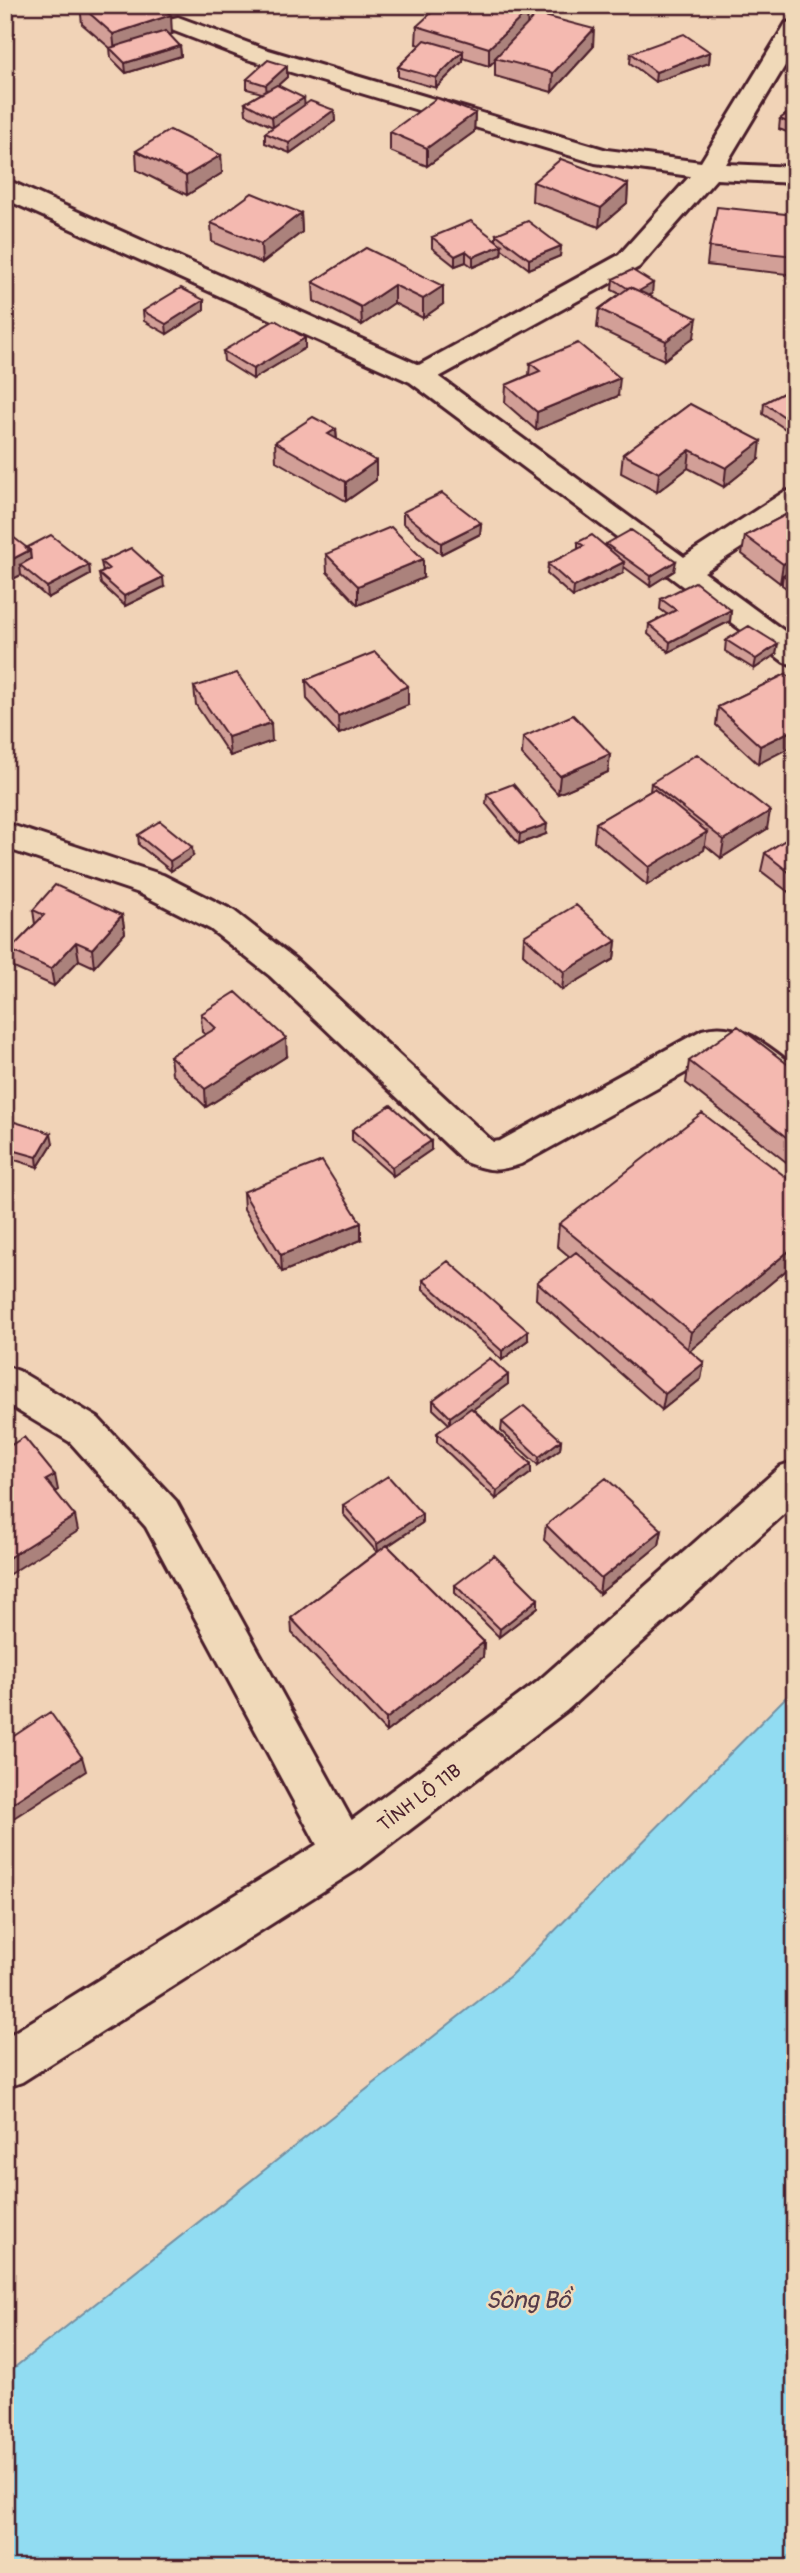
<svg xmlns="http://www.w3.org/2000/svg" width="800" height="2573" font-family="Pangolin,sans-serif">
  <rect width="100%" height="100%" fill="#f1d3b7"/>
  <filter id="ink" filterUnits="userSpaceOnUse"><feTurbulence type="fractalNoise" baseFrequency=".0143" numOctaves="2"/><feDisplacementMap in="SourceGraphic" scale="14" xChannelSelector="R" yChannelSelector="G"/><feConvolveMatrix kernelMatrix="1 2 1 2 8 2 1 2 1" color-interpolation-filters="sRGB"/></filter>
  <g filter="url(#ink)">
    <path fill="#91dcf2" stroke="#7590a2" stroke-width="2" d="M795,1688v880h-790v-193l505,-399z"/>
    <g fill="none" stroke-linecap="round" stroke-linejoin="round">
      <defs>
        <path id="minor" d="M178,17l87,32 342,101 94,12 82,-134 3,-5 9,-2v28l-69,115 69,3v16l-79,-4 -77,88 -200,110 245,180 100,-65 11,-2v23l-91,59 91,67v26l-11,-3 -374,-280 -405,-183v-18l9,2 405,182 200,-110 71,-79 -95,-13 -348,-104 -78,-30 -3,-5 3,-5z
          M5,823l158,52 71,36 60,47 199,184 7,-1 202,-111c37,-11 65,16 93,37v33l-13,-4 -55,-41 -8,-1 -198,110c-25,8 -32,7 -56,-2l-195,-186 -60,-47 -71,-36 -134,-45z
          M5,1366l14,5 79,47 78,83 185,336 6,15 -6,15 -16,6 -16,-6 -183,-340 -76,-85 -65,-39z"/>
        <path id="secondary" d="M795,1461v43l-229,207 -205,156 -339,215 -17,6v-50l324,-201 207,-154 245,-217z"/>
      </defs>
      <use href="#minor" stroke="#4a1f2b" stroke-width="6"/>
      <use href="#secondary" stroke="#4a1f2b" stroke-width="6"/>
      <use href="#minor" fill="#f0d9b9" fill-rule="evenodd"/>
      <use href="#secondary" fill="#f0d9b9" fill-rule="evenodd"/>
    </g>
    <path fill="#d29f97" stroke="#4a1f2b" stroke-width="2" d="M80,5l92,29 -3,1 11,11 1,10 -55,17 -15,-15 -1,-10 -28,-24z
      M528,24l65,23 -41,45 -57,-16v-16l-6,6 -26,-8v3l-27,27 -38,-11v-10l22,-22 -4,-1 1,-18z
      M710,52l-1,11 -54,19 -25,-19 1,-10z
      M287,66v11l-9,8 26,20 30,5 1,11 -45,32 -25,-10v-10l8,-6 -27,-13 -1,-11 17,-10 -15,-4v-10z
      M795,108v27l-16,-6 1,-10z
      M475,113l-1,19 -47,34 -37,-15v-19z
      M136,151l85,4 1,18 -35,22 -50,-25z
      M533,182l95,2 -1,19 -28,24 -67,-26z
      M301,213l1,19 -40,31 -50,-21 -1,-19z
      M795,215v60l-88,-10 2,-18z
      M496,234l65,12 -1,10 -31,13 -27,-20 -1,6 -28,12 -7,-5 -11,4 -23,-18v-11l64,3z
      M366,248l77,56 -20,14 -29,-15 -32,22 -48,-24 -1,-19z
      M613,279l39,15 -3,2 45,41 -30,23 -67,-32 2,-19 21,-15 -8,-4z
      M204,300v10l-37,24 -23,-13 -1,-10z
      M305,338v10l-52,31 -29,-18 -1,-10z
      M530,363l88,33 -82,34 -31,-27 1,-18 23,-10z
      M795,387v39l-8,4 -24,-16 1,-11z
      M690,404l69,55 -35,28 -36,-19 -31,24 -36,-19 2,-19z
      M336,429l1,10 39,22v19l-30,21 -70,-40 -1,-19z
      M795,510v84l-13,-9v-3l-2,1 -38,-29 3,-18z
      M403,512l78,11 -1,11 -39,20 -38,-31z
      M5,531l21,17 63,17 1,10 -42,23 -27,-23 -16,8z
      M578,542l28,6v-4l68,27 -24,15 -26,-19 -1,6 -50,24 -26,-23 1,-10 30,-14z
      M326,554l97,24 -65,27 -31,-33z
      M101,562l63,25 -39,19 -24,-22 -2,-10 4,-2z
      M661,599l70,11 -1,11 -61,31 -21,-18 1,-10 19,-9 -8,-6z
      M726,640l50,14 -22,15 -29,-18z
      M786,674l-28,90 -42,-39 2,-18z
      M306,680l102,25 -69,29 -32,-35z
      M194,687l78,54 -42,15 -34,-51z
      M523,737l87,17 -2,18 -50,22 -36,-39z
      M651,783l116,46 -46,29 -16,-13 -1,5 -57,35 -53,-44 2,-18 54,-32z
      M487,794l59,40 -27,10 -33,-40z
      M795,834v63l-34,-26 4,-18z
      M138,835l55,21 -22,15 -32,-26z
      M33,910l89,5 3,18 -31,34 -15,-7 -25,26 -40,-18 -4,-18 25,-26z
      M524,936l92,5 -2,18 -52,31 -39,-36z
      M201,1014l86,42 -81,51 -34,-33 -2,-18 36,-21 -4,-3z
      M689,1061l106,9v99l-109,-86z
      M5,1119l48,24 -15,24 -33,-10z
      M352,1130l79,20 -38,26 -41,-36z
      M243,1192l118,48 -79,32 -38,-63z
      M559,1224l236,39 -106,88 15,12 -3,16 -39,31 -126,-111 1,-17 33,-25 -13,-11z
      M423,1280l105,60 -26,20 -79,-71z
      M508,1375v9l-35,25 58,55v9l-35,26 -59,-57v-9l12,-9 -16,-15v-9z
      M502,1422l59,18 -1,9 -22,16 -37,-34z
      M343,1505l79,18 -34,23 96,96 -1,15 -97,75 -94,-99 -1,-15 86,-66 -34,-38z
      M546,1525l116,5 -3,15 -60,49 -55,-54z
      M455,1585l83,14v8l-39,30 -44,-44z"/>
    <path fill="#ab827b" stroke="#4a1f2b" stroke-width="2" d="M528,11l-1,18 -32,29v2l-6,6v-18z
      M171,15l1,19 -57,19 -2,-19z
      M594,29l-1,18 -41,45 1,-19z
      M180,46l1,10 -55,17 -1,-10z
      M463,51v10l-27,27v-10z
      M710,52l-1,11 -54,19 1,-10z
      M287,66v11l-20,18 -1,-10z
      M304,98l1,10 -32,19 -1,-10z
      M334,110l1,11 -45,32 -1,-10z
      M475,113l-1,19 -47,34v-18z
      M221,155l1,18 -35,22 -1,-19z
      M628,184l-1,19 -28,24 2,-19z
      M301,213l1,19 -40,31 -1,-19z
      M502,245l-1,10 -28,12v-10z
      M561,246l-1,10 -31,13v-10z
      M466,251v11l-11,4v-10z
      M653,283l-1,11 -18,9 1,-10z
      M394,285v18l-32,22 -1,-18z
      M443,286v18l-20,14v-19z
      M204,300v10l-37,24 -1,-10z
      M697,318l-3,19 -30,23 2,-19z
      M305,338v10l-52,31v-10z
      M7,352l3,18 -5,5v-21z
      M620,378l-2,18 -82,34 1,-18z
      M795,416v10l-8,4 2,-10z
      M336,429l1,19 -9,-14z
      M761,441l-2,18 -35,28 2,-19z
      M690,450l-2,18 -31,24 2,-19z
      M376,461v19l-30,21v-19z
      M481,523l-1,11 -39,20v-11z
      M30,550l2,19 -12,-4 1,10 -16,8v-20z
      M795,558v17h-12l-1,7 -2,1 3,-19z
      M423,559v19l-65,27v-19z
      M676,561l-2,10 -24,15 1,-10z
      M624,562l-1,11 -50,24 1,-10z
      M89,565l1,10 -42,23 -1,-11z
      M163,577l1,10 -39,19 -1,-10z
      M731,610l-1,11 -61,31 1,-10z
      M778,644l-2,10 -22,15 2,-10z
      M408,686v19l-69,29 -1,-18z
      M271,723l1,18 -42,15 -2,-19z
      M795,729v16l-37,19 2,-18z
      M610,754l-2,18 -50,22 2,-18z
      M770,811l-3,18 -46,29 3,-18z
      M547,824l-1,10 -27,10 1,-10z
      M707,832l-3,18 -57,35 2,-18z
      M192,847l1,9 -22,15 -1,-10z
      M122,915l3,18 -31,34 -2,-18z
      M616,941l-2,18 -52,31 2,-18z
      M76,942l3,18 -25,26 -3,-17z
      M286,1038l1,18 -81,51 -1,-18z
      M51,1133l2,10 -15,24 -1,-10z
      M431,1141v9l-38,26 -1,-9z
      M361,1223v17l-79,32 -1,-17z
      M795,1246v17l-108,90 4,-21z
      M528,1331v9l-26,20v-9z
      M704,1363l-3,16 -39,31 3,-16z
      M508,1375v9l-58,42v-9z
      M561,1440l-1,9 -22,16 1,-8z
      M531,1464v9l-35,26 1,-8z
      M55,1475l3,15 -8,5 -4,-15z
      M422,1514v9l-44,29 -1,-8z
      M75,1516l3,15 -73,46v-17z
      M662,1530l-3,15 -60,49 2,-15z
      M538,1599v8l-39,30 1,-8z
      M484,1642l-1,15 -97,75v-13z
      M82,1757l4,14 -77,50 -4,-13z"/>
    <path fill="#f4b9b0" stroke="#4a1f2b" stroke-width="2" d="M80,5h78l13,10 -58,19z
      M440,5h69l19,6 -39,37 -72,-22z
      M537,14l57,15 -41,44 -58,-15z
      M166,31l14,15 -55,17 -15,-15z
      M684,34l26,18 -54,20 -25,-19z
      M425,40l38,11 -27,27 -38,-11z
      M268,60l19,6 -21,19 -19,-6z
      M277,85l27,13 -32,19 -27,-14z
      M437,98l38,15 -48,35 -37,-16z
      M310,101l24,9 -45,33 -24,-10z
      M795,108v17l-15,-6z
      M170,130l51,25 -35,21 -50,-25z
      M561,159l67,25 -27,24 -68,-26z
      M252,193l49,20 -40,31 -50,-21z
      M717,207l78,8v41l-86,-9z
      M471,221l31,24 -29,12 -7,-6 -11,5 -23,-19z
      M528,221l33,25 -32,13 -33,-25z
      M366,248l77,38 -20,13 -29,-14 -33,22 -48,-25z
      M632,270l21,13 -14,8 -9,-4 -3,1 -14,-9z
      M630,287l67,31 -31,23 -67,-32z
      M181,288l23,12 -38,24 -23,-13z
      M275,320l30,18 -52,31 -30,-18z
      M578,343l42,35 -83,34 -31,-27 34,-14 -10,-8z
      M795,387v29l-6,4 -25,-17z
      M690,404l71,37 -35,27 -36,-18 -31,23 -36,-19z
      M313,417l23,12 -8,5 48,27 -30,21 -71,-40z
      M442,493l39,30 -40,20 -38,-31z
      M795,510v48l-12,6 -38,-28z
      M391,527l32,32 -65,27 -32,-32z
      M631,530l45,31 -25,15 -45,-32z
      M5,531l25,19 -25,13z
      M51,535l38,30 -42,22 -27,-22 11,-6 -1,-9 -4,-2z
      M592,535l32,27 -50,25 -26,-23 36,-18 -6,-4z
      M131,548l32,29 -39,19 -25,-22 10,-5 -8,-7z
      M795,568v15l-12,-8z
      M695,582l36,28 -61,32 -21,-18 27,-14 -15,-11z
      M749,626l29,18 -22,15 -30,-19z
      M375,652l33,34 -70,30 -32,-36z
      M237,673l34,50 -43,14 -34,-50z
      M786,674l9,7v48l-35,17 -42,-39z
      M573,715l37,39 -50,22 -37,-39z
      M697,754l73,57 -46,29 -73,-57z
      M513,784l34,40 -27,10 -33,-40z
      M654,789l53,43 -58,35 -53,-44z
      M160,821l32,26 -22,14 -32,-26z
      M795,834v43l-30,-24z
      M55,885l67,30 -30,34 -16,-7 -25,27 -41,-19 34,-35 -11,-5z
      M576,905l40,36 -52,31 -40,-36z
      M236,992l50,46 -81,51 -35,-33 46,-28 -15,-14z
      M738,1026l57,44v74l-106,-83z
      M391,1105l40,36 -39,26 -40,-37z
      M702,1113l93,71v62l-104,86 -132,-108z
      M5,1119l46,14 -14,24 -32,-9z
      M322,1161l39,62 -80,32 -38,-63z
      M576,1252l128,111 -39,31 -128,-112z
      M448,1261l80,70 -26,20 -79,-71z
      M490,1358l18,17 -58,42 -17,-17z
      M524,1406l37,34 -22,17 -37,-35z
      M471,1408l60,56 -34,27 -60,-58z
      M24,1437l31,38 -9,5 29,36 -70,44v-111z
      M388,1476l34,38 -45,30 -34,-39z
      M606,1478l56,52 -61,49 -55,-54z
      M387,1545l97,97 -98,77 -95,-101z
      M494,1555l44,44 -38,30 -45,-44z
      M50,1712l32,45 -77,51v-66z"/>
  </g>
  <g text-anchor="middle" stroke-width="5" stroke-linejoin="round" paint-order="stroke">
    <g font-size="19" fill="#4a1f2b" stroke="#f0d9b9">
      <text transform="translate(419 1797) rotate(-37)" y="7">TỈNH LỘ 11B</text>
    </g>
    <g font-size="24" font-style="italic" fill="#553b49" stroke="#f0d9b9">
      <text x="528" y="2308">Sông Bồ</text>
    </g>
  </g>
  <rect width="800" height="2573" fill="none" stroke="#f0d9b9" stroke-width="28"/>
  <rect x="14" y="14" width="772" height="2545" fill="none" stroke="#4a1f2b" stroke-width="2.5" filter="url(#ink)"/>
</svg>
